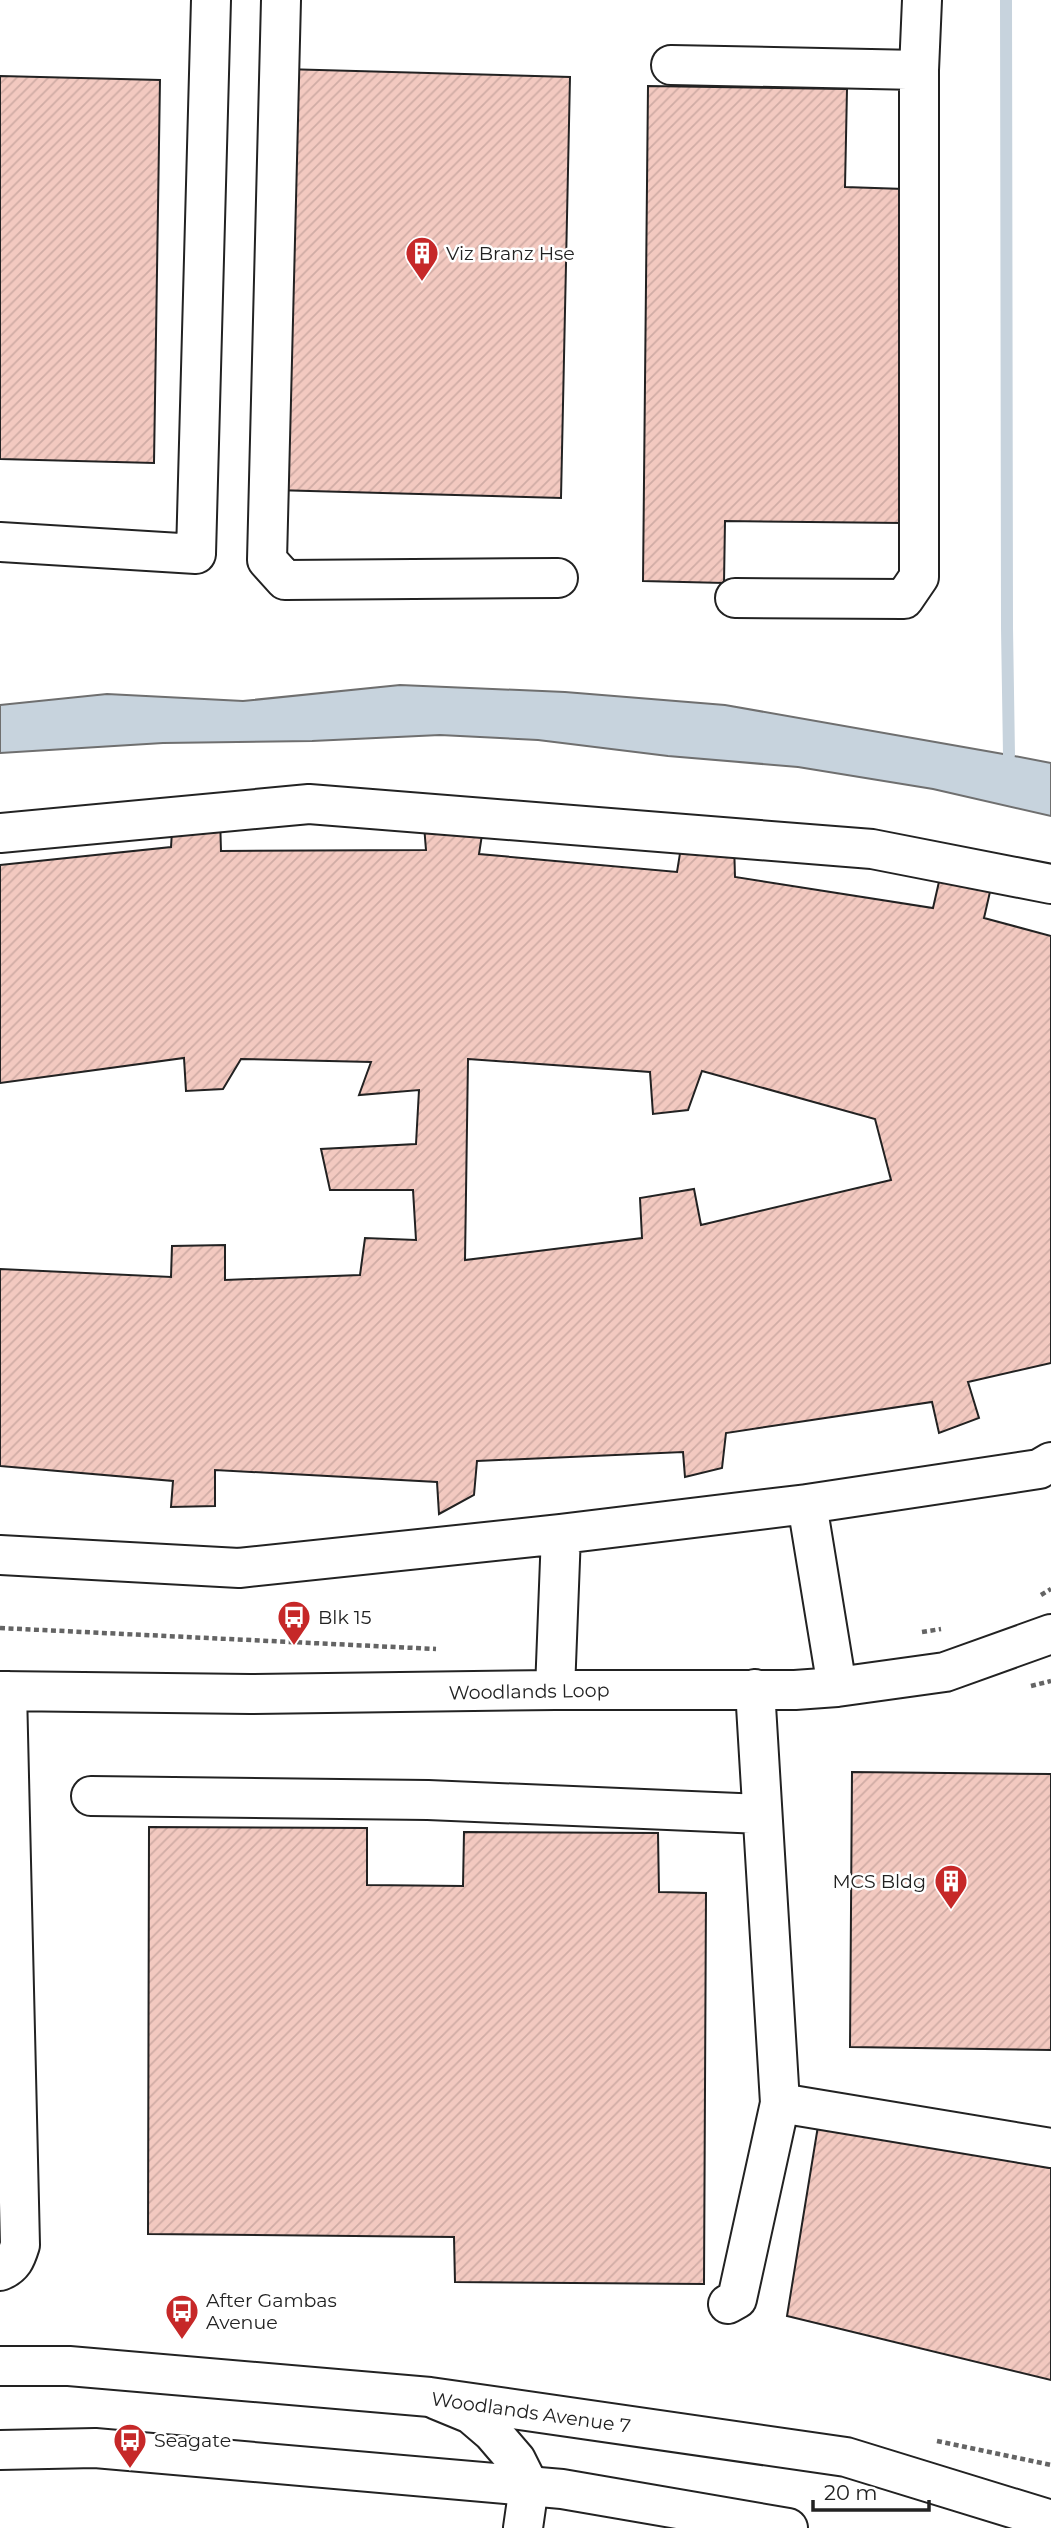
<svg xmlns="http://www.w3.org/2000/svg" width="1051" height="2528" font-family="Montserrat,sans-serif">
  <defs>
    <pattern id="building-hatch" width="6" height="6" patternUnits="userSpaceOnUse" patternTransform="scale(1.75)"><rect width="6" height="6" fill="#f3c9c0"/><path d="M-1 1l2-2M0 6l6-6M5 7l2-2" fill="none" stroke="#d0aca5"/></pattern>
  </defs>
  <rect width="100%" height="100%" fill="#fff"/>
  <path fill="#c7d3dd" stroke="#6f6f6f" stroke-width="2" d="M400,685l165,7 160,13 284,50 42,8v53l-118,-27 -135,-22 -130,-11 -130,-16 -98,-5 -128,6 -149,2 -163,10v-48l107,-11 136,7z"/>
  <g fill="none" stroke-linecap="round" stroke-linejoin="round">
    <path stroke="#c7d3dd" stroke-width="12" d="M1006,0l1,628 2,127"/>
  </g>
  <path fill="url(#building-hatch)" stroke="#222" stroke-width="2" fill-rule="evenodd" d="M283,69l287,8 -9,421 -287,-8z
    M0,76l160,4 -6,383 -154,-4z
    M648,86l199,3 -2,98 59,2 -2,334 -177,-2 -1,62 -81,-2z
    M486,809l-7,45 198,18 6,-37 51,7 1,35 198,31 8,-35 51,10 -8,35 67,18v427l-83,19 11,36 -40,15 -7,-31 -206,31 -4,35 -37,9 -2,-25 -206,9 -3,34 -35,19 -2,-32 -222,-12v36l-44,1 2,-26 -173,-15v-197l171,8 1,-31 53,-1v35l135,-5 5,-37 51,2 -3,-50h-83l-9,-41 95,-5 3,-54 -60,5 12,-33 -130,-3 -18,30 -37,2 -2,-33 -184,25v-218l171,-18 2,-31h47l1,35 205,-1 -3,-37zM468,1059l182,13 3,42 35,-4 14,-39 173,48 16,61 -190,45 -7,-36 -54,9 2,40 -177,22z
    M852,1772l199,2v276l-201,-3z
    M149,1827l218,1v57l96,1 1,-54 194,1 1,59 47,1 -2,391 -249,-2 -1,-45 -306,-3z
    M818,2126l233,42v212l-264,-64z"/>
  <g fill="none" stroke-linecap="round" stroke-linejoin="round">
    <defs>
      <path id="minor" d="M281,0l-14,560 18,20 273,-2
        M671,65l248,5
        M0,542l196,12 15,-554
        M735,598l169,1 15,-22v-507l3,-70
        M0,833l309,-29 563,45 179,35
        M807,1504l30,183
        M0,1555l239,13 322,-34 246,-30 232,-35 12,-7
        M555,1690l6,-156
        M0,1691l250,3 305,-4h240l42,-3 108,-15 106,-38
        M91,1796l337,4 334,14
        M780,2103l271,45
        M0,2271c13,-5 16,-13 20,-26l-13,-554
        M728,2304l9,-5 43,-196 -25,-414
        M437,2400l34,14 21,18 24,28 13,26 -6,42"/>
      <path id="major" d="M0,2366h69l361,31 416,60 205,63
        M0,2450l95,-2 467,41 226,39"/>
    </defs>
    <use href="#minor" stroke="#222" stroke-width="42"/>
    <use href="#major" stroke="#222" stroke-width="42"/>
    <path stroke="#646464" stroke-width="4.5" stroke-dasharray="5 3.5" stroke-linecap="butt" d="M1041,1595l10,-6
      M0,1628l436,21
      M922,1632l19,-3
      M1031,1686l20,-5
      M937,2441l114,24"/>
    <use href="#minor" stroke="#fff" stroke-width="38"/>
    <use href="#major" stroke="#fff" stroke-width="38"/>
  </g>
  <defs>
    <symbol id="building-pin" viewBox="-11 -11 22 30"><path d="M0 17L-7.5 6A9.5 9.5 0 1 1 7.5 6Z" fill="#c62828" stroke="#fff"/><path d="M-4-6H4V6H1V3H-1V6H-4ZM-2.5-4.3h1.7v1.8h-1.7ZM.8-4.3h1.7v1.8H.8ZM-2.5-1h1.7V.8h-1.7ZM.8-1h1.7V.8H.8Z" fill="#fff"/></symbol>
    <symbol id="bus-pin" viewBox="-11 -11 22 30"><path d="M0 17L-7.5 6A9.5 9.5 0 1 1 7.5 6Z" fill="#c62828" stroke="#fff"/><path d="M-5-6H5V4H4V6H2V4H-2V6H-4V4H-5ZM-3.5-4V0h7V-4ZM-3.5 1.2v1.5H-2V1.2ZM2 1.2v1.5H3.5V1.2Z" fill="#fff"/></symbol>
  </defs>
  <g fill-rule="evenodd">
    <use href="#building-pin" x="403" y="234" width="38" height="52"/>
    <use href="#bus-pin" x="275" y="1598" width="38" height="52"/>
    <use href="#building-pin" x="932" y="1862" width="38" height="52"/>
    <use href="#bus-pin" x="163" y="2292" width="38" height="52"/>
    <use href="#bus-pin" x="111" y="2421" width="38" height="52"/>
  </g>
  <g text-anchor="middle" stroke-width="5" stroke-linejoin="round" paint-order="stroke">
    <g font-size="19" fill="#222" stroke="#fff" text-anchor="start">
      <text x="446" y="260">Viz Branz Hse</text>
      <text x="318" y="1624">Blk 15</text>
      <text x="926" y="1888" text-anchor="end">MCS Bldg</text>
      <text x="206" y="2307">After Gambas<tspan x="206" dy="22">Avenue</tspan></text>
      <text x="154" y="2447">Seagate</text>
    </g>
    <g font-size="19" fill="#222" stroke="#fff">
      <text transform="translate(529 1691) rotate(-1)" y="7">Woodlands Loop</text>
      <text transform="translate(531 2412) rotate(8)" y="7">Woodlands Avenue 7</text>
    </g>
  </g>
  <path d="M813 2500v10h116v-10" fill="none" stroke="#222222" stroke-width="3.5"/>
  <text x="824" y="2500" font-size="21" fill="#222222" stroke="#ffffff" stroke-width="5" paint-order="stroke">20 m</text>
</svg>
